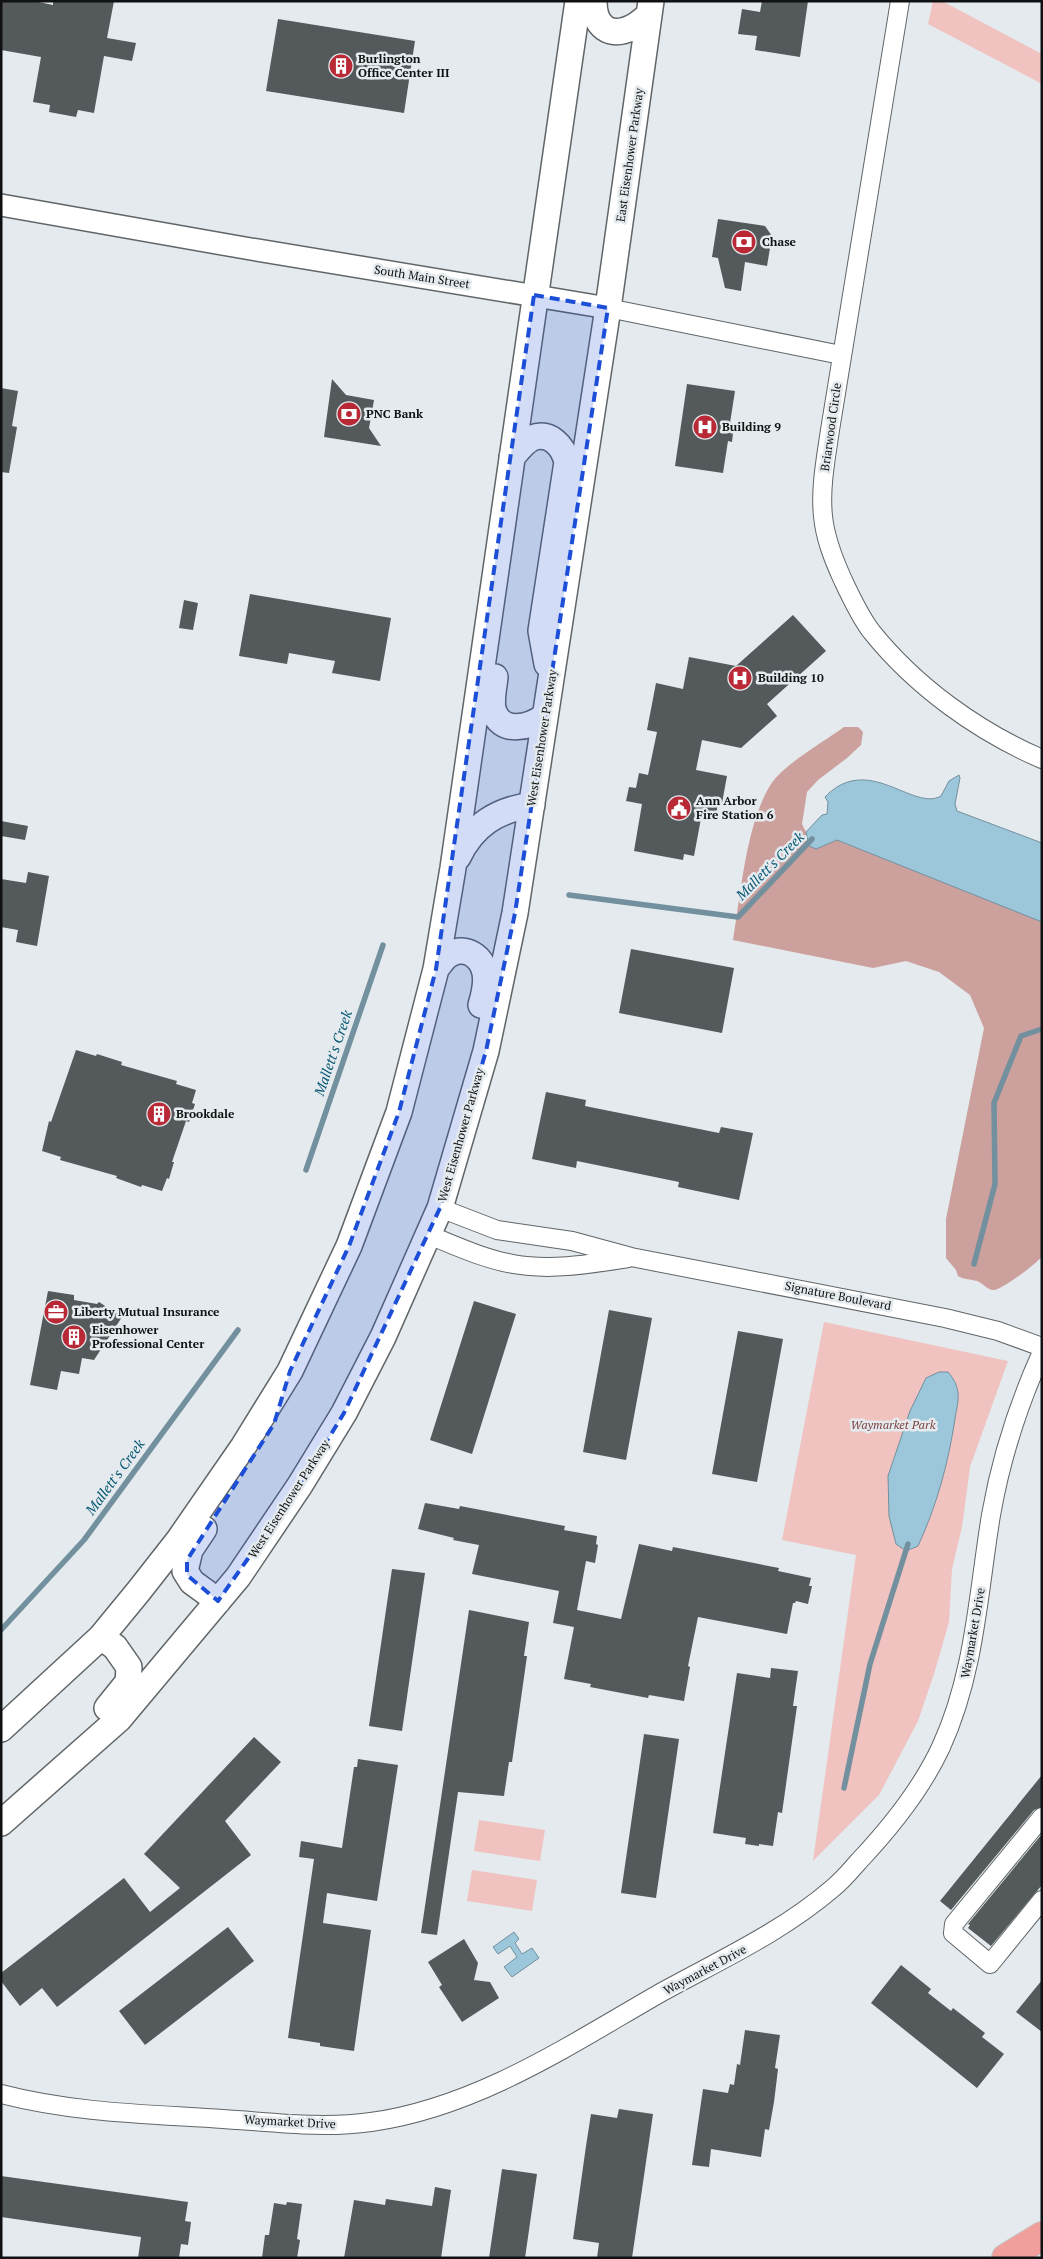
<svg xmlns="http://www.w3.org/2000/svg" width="1043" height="2259" font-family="'PT Serif',serif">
  <rect width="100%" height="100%" fill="#e4eaed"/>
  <path fill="#f0c3c0" d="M933,1h9l100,53v30l-114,-60z
    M824,1322l184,39 -38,106 -8,60 -10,42 -3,53 -15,52 -16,47 -39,74 -66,66 43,-306 -74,-15z
    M479,1820l66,10 -5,31 -66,-10z
    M472,1870l65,10 -5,31 -65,-10z"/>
  <path fill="#cca09d" d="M844,727h14l5,5 -2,13 -14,13 -29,22 -11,12 -5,32 4,8v8l10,9 21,-9 205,81v335c-5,8 -40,33 -48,34 -7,0 -11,-7 -17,-9 -7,-2 -12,-1 -19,-5l-2,-6 -10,-12v-39l38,-191 -14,-33 -31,-23 -33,-11 -33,7 -140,-28c8,-47 13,-116 38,-156 12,-19 54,-43 73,-57z"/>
  <path fill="#9cc6da" stroke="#72909e" d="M959,775l1,3 -5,26 2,7 85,32v79l-205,-82 -21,9 -7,-3 -3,-14 16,-17 5,-1 1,-12 -3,-5c43,-45 88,15 116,-1l8,-15z
    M939,1372h9c5,6 9,12 10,21 1,8 -2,18 -3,26 -7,45 -18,86 -37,127l-12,5 -10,-7 -7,-28 -1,-40 22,-65 16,-33z
    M514,1932l5,7 -4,4 7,11 10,-6 7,10 -27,19 -8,-10 13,-10 -7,-11 -12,8 -5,-7z"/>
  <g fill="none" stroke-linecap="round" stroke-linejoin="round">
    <path stroke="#72909e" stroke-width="5.5" d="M569,895l169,22 74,-78
      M306,1170l77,-225
      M974,1264l21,-80 -1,-81 27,-67 21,-7
      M1,1630l83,-90 154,-210
      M844,1788l26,-124 38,-120"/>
  </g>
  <path fill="#54595b" d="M1,1h33l19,4v-4h61l-7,37 29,5 -4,18 -28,-5 -10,57 -16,-3 -2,7 -27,-5 1,-7 -17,-3 8,-45 -40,-7z
    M762,1h46l-8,56 -45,-7 2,-14 -19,-2 4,-25 18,3z
    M278,19l137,22 -11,72 -138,-22z
    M718,219l47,7 7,10 -5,30 -22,-4 -4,29 -16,-3 -7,-30 -6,-1z
    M332,379l14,16 28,5 -5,28 12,18 -57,-9z
    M687,384l48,7 -5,32 4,1 -2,18 -4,-1 -5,32 -48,-7z
    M1,388l17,3 -6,35 5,1 -8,46 -8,-1z
    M250,594l141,24 -11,63 -48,-8 3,-12 -46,-8 -2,11 -48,-8z
    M184,600l14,3 -5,27 -14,-2z
    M793,615l33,36 -59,53 10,12 -36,32 -39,-8 -6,30 31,6 -5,27h-4l-2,12 -14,-2 -8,43 -10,-2 -1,6 -49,-9 8,-47 -16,-3 3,-14 7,1 3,-15 9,2 9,-43 -10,-2 9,-47 27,6 6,-32 47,9z
    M1,821l27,5 -3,14 -24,-4z
    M28,872l21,4 -12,70 -21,-4 2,-12 -17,-3v-48l25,4z
    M631,949l103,19 -12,65 -103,-20z
    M76,1050l20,6 1,-2 25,8 -1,3 56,16 -1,3 20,6 -4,13 3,1 -6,18 -3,-1 -14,41h2l-5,17 -2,-1 -5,13 -20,-6 -1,2 -25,-9 1,-2 -57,-16 1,-3 -19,-6 7,-30 2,1z
    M546,1092l40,8 -1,6 134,27 2,-6 32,6 -14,67 -61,-13 1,-5 -102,-21 -1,7 -44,-9z
    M48,1291l26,4v5l23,4 2,-2 23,15 -28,43 -12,-2 -3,16 -18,-3 -4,19 -27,-5z
    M474,1301l42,13 -44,140 -42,-14z
    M609,1310l43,8 -26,142 -43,-8z
    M738,1331l45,8 -26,143 -45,-8z
    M425,1503l34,6 1,-3 105,20 -1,4 33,6 -1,8 2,1 -3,18 -9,-2 -9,49 44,9 18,-75 33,7 1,-4 106,21 -1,3 33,7 -2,8h3l-4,18 -12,-3 -1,2h-2l-6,31 -89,-17 -10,49 2,1 -6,34 -35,-6 -1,3 -58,-11 1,-3 -27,-5 10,-52 -21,-4 6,-32 -87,-17 7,-29 -26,-5 1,-2 -36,-9z
    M392,1569l33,4 -23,158 -33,-5z
    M469,1610l60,12 -5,34h3l-15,106h-3l-5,34 -46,-4 -21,143 -16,-2z
    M771,1668l27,3 -5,35h4l-15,107 -4,-1 -5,34 -14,-2v2l-14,-2 1,-6 -33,-5 24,-160 33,5z
    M644,1734l35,5 -23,159 -35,-5z
    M254,1737l27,25 -56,59 26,34 -194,152 -15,-19 -22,18 -19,-25v-8l123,-95 26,34 30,-24 -36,-34z
    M358,1759l40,6 -21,136 -50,-8 -4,30 48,7 -17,121 -34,-5v-3l-32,-5 26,-179 -15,-2 2,-16 41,7 12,-81h3z
    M1042,1775v32l-8,3 -83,100 -11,-9z
    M1042,1834v51l-51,61 -23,-18 2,-3 -2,-1z
    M228,1927l26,34 -109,84 -26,-34z
    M464,1939l14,24 -4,17 16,2 9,16 -37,24 -23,-35 3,-2 -14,-23z
    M901,1965l30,24 -3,4 23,18 2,-3 32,25 -3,4 22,17 -27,34 -106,-85z
    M1042,1980v52l-26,-20z
    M745,2030l35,5 -5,33 3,1 -4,33 -5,28 -4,-1 -4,28 -50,-8 -2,18 -17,-2 11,-76 25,4 2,-9 4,1 3,-21 3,1z
    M619,2109l34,5 -21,144h-35l2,-15 -26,-4 13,-93 5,-32 26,4z
    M502,2169l35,5 -12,84h-36z
    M1,2176l187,26 -3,19 6,1 -3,23 -7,-1 -2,14h-41l3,-21 -140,-20z
    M435,2187l16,3 -10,68h-97l10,-58 31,5 1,-6 46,7z
    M287,2202l15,2 -5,35 3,1 -3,18h-35l3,-23h4l5,-32 12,2z"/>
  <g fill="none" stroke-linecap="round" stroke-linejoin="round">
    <defs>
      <path id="minor" d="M900,1l-70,429c-4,28 -10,58 -7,86 2,22 10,42 19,62 8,17 17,37 29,53 44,55 106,100 171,128
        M608,308l233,47
        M440,1208l57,22 75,11 59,16 314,61 53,13 44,16
        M429,1235c27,11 55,24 84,29 38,7 77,0 115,-6
        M1042,1817l-88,107 -1,9 37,31 52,-64
        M1,2094c73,19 147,20 222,25 49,3 99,10 148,3 107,-15 200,-78 291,-130 58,-32 120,-60 171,-104 10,-8 18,-18 26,-27 32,-34 62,-71 82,-114 34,-74 37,-153 50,-232 10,-57 27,-110 51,-163"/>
      <path id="tertiary" d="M1,205l244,43 363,60"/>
      <path id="secondary" d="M594,1c0,25 15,38 39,26 6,-3 11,-8 16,-12
        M512,457c6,-7 12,-15 20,-19 18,-7 31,8 35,24l-26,169 6,33
        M495,677c-1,10 -4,22 -2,32 7,26 36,19 52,7
        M458,857c15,-32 39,-47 74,-52
        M436,969c4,-5 8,-12 14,-15 16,-9 32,3 35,19 2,11 -1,22 -4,32
        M204,1529l-14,21 -5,21 7,11 26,19
        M101,1637l14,10 14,20 -1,15 -21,26
        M1,1729l100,-92 37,-45 40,-51 65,-94 47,-76 59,-125 50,-134 37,-143 17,-101 125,-867
        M1,1823l118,-104 119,-142 62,-92 44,-72 39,-76 57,-129 46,-157 29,-138 93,-605 43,-307"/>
      <path id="motorway" d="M1006,2258l36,-22"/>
    </defs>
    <use href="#minor" stroke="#606568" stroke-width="20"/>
    <use href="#tertiary" stroke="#606568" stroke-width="24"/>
    <use href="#secondary" stroke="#606568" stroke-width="28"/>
    <use href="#motorway" stroke="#c5c6c6" stroke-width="30"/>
    <use href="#minor" stroke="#fff" stroke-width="18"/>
    <use href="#tertiary" stroke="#fff" stroke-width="21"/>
    <use href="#secondary" stroke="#fff" stroke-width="25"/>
    <use href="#motorway" stroke="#f19f9c" stroke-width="28"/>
  </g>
  <path fill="#1d4ed8" fill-opacity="0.2" stroke="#1d4ed8" stroke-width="4" stroke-dasharray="10 6" stroke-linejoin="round" d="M534,295l74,13 -93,605 -29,138 -46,157 -96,205 -44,72 -82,116 -31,-26v-15l87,-136 16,-53 59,-125 50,-134 37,-143z"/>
  <defs>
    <symbol id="building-disc" viewBox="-11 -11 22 22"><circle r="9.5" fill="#b82835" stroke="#e4eaed"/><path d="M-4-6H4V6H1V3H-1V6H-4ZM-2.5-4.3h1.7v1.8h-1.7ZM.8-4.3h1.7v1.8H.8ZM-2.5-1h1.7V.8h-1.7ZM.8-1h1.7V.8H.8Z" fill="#fff"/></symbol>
    <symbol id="bank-disc" viewBox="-11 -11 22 22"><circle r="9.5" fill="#b82835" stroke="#e4eaed"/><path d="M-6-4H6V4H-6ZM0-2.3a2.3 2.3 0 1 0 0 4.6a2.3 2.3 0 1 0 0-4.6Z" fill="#fff"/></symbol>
    <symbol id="hospital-disc" viewBox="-11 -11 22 22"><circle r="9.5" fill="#b82835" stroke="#e4eaed"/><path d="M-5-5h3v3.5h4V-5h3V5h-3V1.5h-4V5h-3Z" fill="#fff"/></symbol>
    <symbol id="civic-disc" viewBox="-11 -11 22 22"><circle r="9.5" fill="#b82835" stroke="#e4eaed"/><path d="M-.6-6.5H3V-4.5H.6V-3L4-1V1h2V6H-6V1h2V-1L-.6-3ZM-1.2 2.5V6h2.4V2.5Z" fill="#fff"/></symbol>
    <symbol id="office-disc" viewBox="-11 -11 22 22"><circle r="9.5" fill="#b82835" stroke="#e4eaed"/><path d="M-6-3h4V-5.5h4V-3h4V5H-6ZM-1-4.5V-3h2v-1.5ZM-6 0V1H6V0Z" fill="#fff"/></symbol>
  </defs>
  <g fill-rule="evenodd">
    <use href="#building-disc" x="327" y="52" width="28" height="28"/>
    <use href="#bank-disc" x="730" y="228" width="28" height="28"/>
    <use href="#bank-disc" x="335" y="400" width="28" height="28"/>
    <use href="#hospital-disc" x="691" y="413" width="28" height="28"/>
    <use href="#hospital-disc" x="726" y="664" width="28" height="28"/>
    <use href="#civic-disc" x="665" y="794" width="28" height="28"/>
    <use href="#building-disc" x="145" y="1100" width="28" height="28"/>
    <use href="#office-disc" x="42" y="1298" width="28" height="28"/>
    <use href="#building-disc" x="60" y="1323" width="28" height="28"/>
  </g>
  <g text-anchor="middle" stroke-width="5" stroke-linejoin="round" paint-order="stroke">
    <g font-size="12" font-weight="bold" fill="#0f1112" stroke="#e4eaed" text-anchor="start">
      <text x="358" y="63">Burlington<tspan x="358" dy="14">Office Center III</tspan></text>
      <text x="762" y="246">Chase</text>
      <text x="366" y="418">PNC Bank</text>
      <text x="722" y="431">Building 9</text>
      <text x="758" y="682">Building 10</text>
      <text x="696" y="805">Ann Arbor<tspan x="696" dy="14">Fire Station 6</tspan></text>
      <text x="176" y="1118">Brookdale</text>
      <text x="74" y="1316">Liberty Mutual Insurance</text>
      <text x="92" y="1334">Eisenhower<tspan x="92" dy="14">Professional Center</tspan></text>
    </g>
    <g font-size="12" fill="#0f1112" stroke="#e4eaed">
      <text transform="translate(630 155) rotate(-82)" y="4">East Eisenhower Parkway</text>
      <text transform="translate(422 277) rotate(9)" y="4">South Main Street</text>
      <text transform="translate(831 427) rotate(-82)" y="4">Briarwood Circle</text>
      <text transform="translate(542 738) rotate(-81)" y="4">West Eisenhower Parkway</text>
      <text transform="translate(461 1135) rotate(-74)" y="4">West Eisenhower Parkway</text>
      <text transform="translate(838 1296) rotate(11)" y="4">Signature Boulevard</text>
      <text transform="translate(289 1499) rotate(-57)" y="4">West Eisenhower Parkway</text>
      <text transform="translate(973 1633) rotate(-80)" y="4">Waymarket Drive</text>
      <text transform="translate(705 1970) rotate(-28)" y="4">Waymarket Drive</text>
      <text transform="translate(290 2122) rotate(3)" y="4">Waymarket Drive</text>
    </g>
    <g font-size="12" font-style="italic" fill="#7e4241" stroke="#e4eaed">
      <text x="893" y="1429">Waymarket Park</text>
    </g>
    <g font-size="14" font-style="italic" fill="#065774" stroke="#e4eaed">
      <text transform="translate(770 866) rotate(-45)" y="5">Mallett's Creek</text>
      <text transform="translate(333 1053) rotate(-71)" y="5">Mallett's Creek</text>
      <text transform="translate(115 1477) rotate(-54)" y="5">Mallett's Creek</text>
    </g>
  </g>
  <rect width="1043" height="2259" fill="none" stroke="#0f1112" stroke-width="5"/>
</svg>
